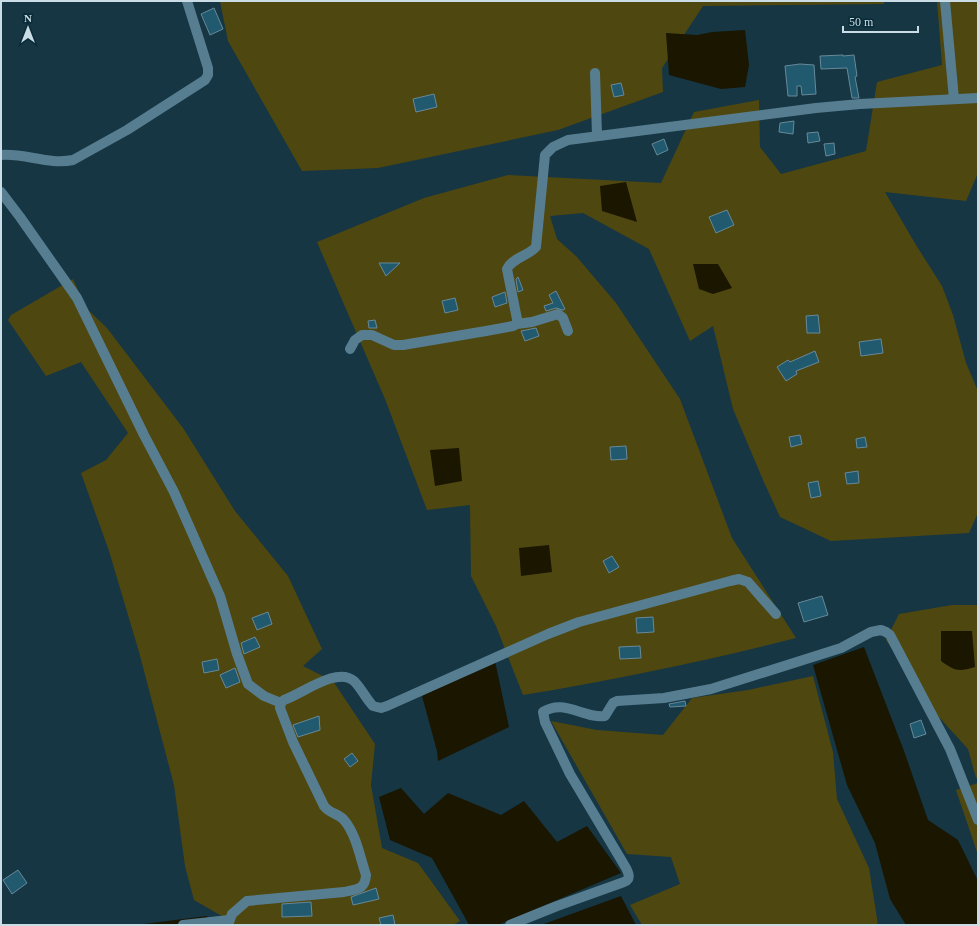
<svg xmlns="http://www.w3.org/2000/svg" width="979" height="926" font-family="Georgia,serif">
  <rect width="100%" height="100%" fill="#163643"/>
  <path fill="#4f4710" d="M220,1h664v3l-181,2 -41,62 1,24 -105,38 -180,38 -76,3 -74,-130z
    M937,1h41v172l-12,28 -81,-9 31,53 26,41 11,29 13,48 12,28v122l-9,20 -138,8 -51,-24 -17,-37 -30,-71 -20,-83 -23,15 -41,-92 -66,-36 -33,3 7,23 20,18 39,46 64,96 52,139 64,100c-90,23 -181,42 -273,57l-27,-69 -25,-50 -1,-71 -43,5 -42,-111 -68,-157 107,-44 84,-23 153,8 33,-71 65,-12 1,47 21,27 85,-23 11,-69 65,-17z
    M73,279l13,29 21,20 76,100 52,83 53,65 34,73 -19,17 30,15 42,63 -4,41 11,63 36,15 42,58 -7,4h-223l-3,-6 -33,-19 -9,-34 -11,-81 -35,-133 -30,-101 -28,-78 25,-13 22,-27 -47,-71 -35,14 -38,-56 3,-5z
    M952,605h26v172l-2,1 -8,-29 -31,-34 -51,-75 13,-26z
    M813,676l20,76 4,47 32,69 9,57h-236l-12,-20 50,-21 -9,-27 -44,-3 -76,-133 46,9 66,5 29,-37 56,-8z
    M978,783v72l-22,-65z"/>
  <path fill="#1a1600" d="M745,30l4,35 -4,22 -24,2 -52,-14 -3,-42 31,2 15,-3z
    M626,182l11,40 -35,-11 -2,-25z
    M693,264h25l14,24 -19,6 -14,-5z
    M459,448l3,33 -27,5 -5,-36z
    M549,545l3,27 -31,4 -2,-28z
    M941,631h31l3,36c-17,5 -20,4 -34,-6z
    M864,647l40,104 24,69 30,20 20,41v44h-72l-16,-26 -15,-56 -28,-58 -34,-120z
    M495,661l14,66 -71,34 -1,-10 -15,-55z
    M401,788l23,26 24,-21 53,22 23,-14 33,41 30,-16 34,47 -123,52h-30v-2l-36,-65 -42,-18 -11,-43z
    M621,896l15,29h-95z
    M207,916l3,9h-74z"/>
  <path fill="#21596f" stroke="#678999" d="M214,8l9,21 -13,6 -9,-21z
    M843,55v1l11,-1 3,21 -2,1 4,21h-7l-5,-30 -26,1 -1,-13z
    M800,64l14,1 2,29 -14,1 -1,-9h-4v10h-9l-3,-30z
    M621,83l3,12 -10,2 -3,-12z
    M434,94l3,13 -21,5 -3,-13z
    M794,121l-1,13 -14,-2 1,-9z
    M818,132l2,9 -12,2 -1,-10z
    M664,139l4,11 -11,5 -5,-11z
    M834,143l1,11 -9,2 -2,-12z
    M727,210l7,15 -18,8 -7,-16z
    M379,263h21l-14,13z
    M518,277l5,13 -5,2 -2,-13z
    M556,291l9,18 -2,1 -7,-2 -10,3 -2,-5 9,-3 -4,-8z
    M505,292l2,11 -12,4 -3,-10z
    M455,298l3,12 -13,3 -3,-12z
    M818,315l2,18h-13l-1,-17z
    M375,320l2,8h-8l-1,-7z
    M536,328l3,8 -14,5 -4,-10z
    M881,339l2,14 -22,3 -2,-14z
    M815,351l4,11 -23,9 1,3 -11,7 -9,-14 11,-7 2,2z
    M800,435l2,9 -11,3 -2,-10z
    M865,437l2,10 -10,1 -1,-9z
    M626,446l1,13 -16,1 -1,-13z
    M858,471l1,12 -12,1 -2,-11z
    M818,481l3,15 -10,2 -3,-15z
    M612,556l7,11 -10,6 -6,-12z
    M822,596l6,19 -24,7 -6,-19z
    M268,612l4,12 -15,6 -5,-12z
    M653,617l1,15 -17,1 -1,-15z
    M255,637l5,10 -16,7 -3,-11z
    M640,646l1,12 -21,1 -1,-12z
    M217,659l2,11 -15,3 -2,-11z
    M235,668l5,14 -14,6 -6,-13z
    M685,701l1,5 -16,1 -1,-3z
    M319,716l1,14 -22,7 -5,-12z
    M921,720l5,14 -12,4 -4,-14z
    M352,753l6,8 -8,6 -6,-8z
    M18,870l9,13 -15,11 -9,-14z
    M376,888l3,11 -26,6 -2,-8z
    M311,902l1,14 -30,1v-13z
    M393,915l2,10h-14l-2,-7z"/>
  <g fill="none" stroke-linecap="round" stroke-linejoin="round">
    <path stroke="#577e90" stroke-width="10" d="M945,1l9,98
      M595,73l2,62
      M1,155c24,-2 48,10 72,5l54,-30 78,-50 3,-5v-7l-21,-67
      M1,192l19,25 57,81 67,137 30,57 46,104 17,58 11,30 16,12 17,7
      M517,324l15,-2 26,-8 5,4 5,13
      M350,349l5,-9 7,-5h10l22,10h9l83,-14 27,-5 4,-2v-5l-10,-50c5,-11 21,-13 29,-22l9,-92 8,-8 15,-7 248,-32 44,-4 118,-6
      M183,925l46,-5
      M228,925l4,-11 15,-13 97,-9c13,-3 21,-2 22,-17 -6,-18 -10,-41 -22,-55 -6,-7 -14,-6 -20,-14l-31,-64 -13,-34 1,-5 3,-3c18,-6 53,-34 70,-19 8,8 12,18 19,25l8,2 6,-2 161,-72 31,-12 151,-41 9,-2 9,3 28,32
      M510,925l47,-19 67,-24c7,-3 5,-8 2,-14l-56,-94 -25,-52 -2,-10c21,-14 41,7 62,4l8,-13 4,-2 47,-3 47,-9 130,-41 30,-16 10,-2 5,2 4,3 60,114 28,71"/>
  </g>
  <rect width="979" height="926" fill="none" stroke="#cadce5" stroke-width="4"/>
  <g transform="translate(28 28)" stroke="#0a2c39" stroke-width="3" paint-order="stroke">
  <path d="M0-3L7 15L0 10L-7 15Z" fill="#cadce5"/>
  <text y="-6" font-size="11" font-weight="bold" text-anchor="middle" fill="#cadce5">N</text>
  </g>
  <path d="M843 26v6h75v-6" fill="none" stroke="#cadce5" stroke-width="2"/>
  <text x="849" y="26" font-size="12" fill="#cadce5" stroke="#0a2c39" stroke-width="3" paint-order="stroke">50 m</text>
</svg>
